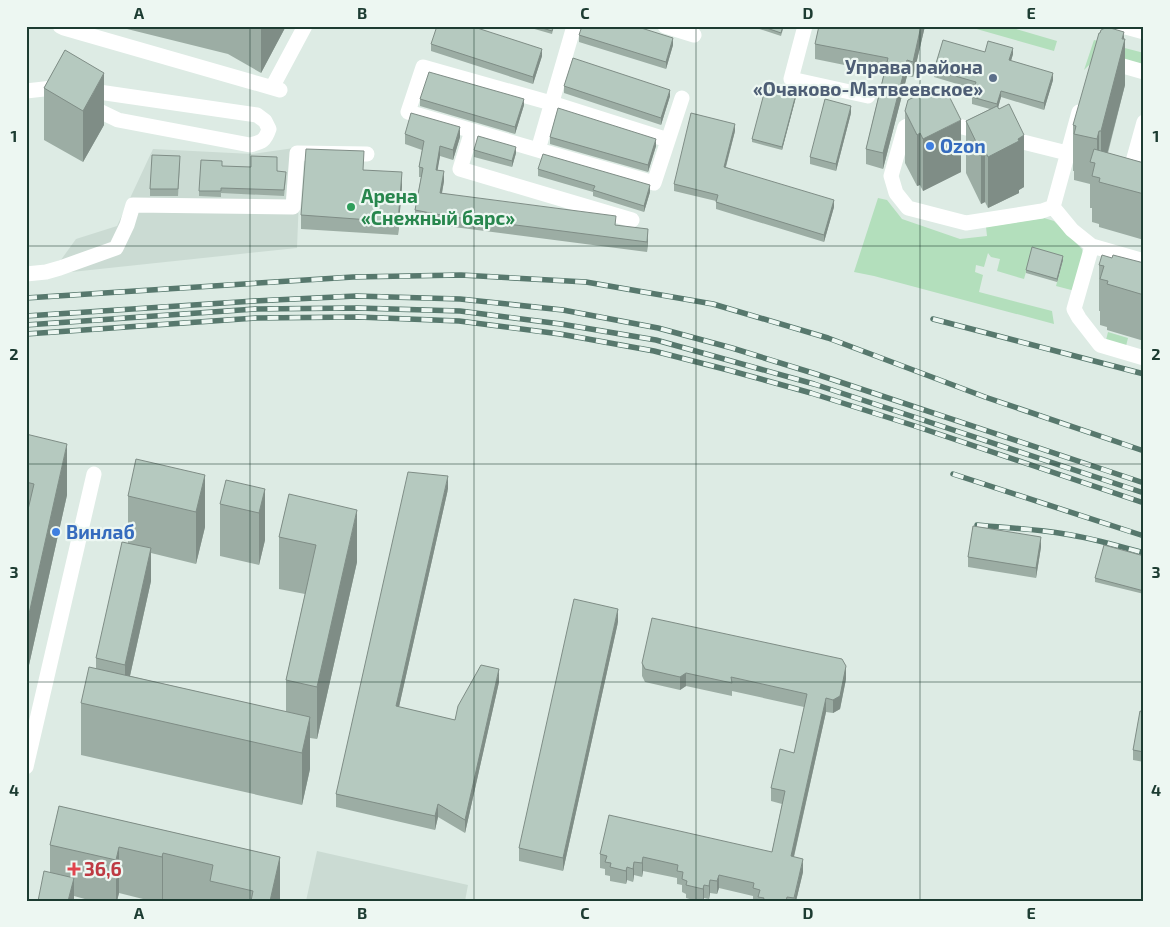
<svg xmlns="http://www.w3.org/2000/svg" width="1170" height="927" font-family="'Exo 2',sans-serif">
  <rect width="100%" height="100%" fill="#ddebe4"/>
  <path fill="#cbdbd3" d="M301,147l-4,101 -235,25 -4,-9 18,-25 41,-13 36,-77 99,5z
    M317,851l151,34 -3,16h-159z"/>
  <path fill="#b3dfbc" d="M966,26h40l51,15 -3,10z
    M1094,40l50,13v12l-51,-4 -9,9z
    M878,198l9,2 15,19 58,20 27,-3 -1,-9 58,-9 10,3 28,28 3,12 -6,31 -23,-6 7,-26 -31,-9 -8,28 -27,-8 3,-12 -9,-2 -3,-4 -4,14 -8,-2 -1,7 8,3 -4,17 73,19 2,13 -180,-48 -20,-4z
    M1108,332l20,6 -2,8 -20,-6z"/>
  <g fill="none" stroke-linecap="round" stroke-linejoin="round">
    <path stroke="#fff" stroke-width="15" d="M60,26l4,2 216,62
      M574,26l-36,124 116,33 28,-85
      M665,26l29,9
      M805,26l-14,53 77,17
      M1122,26l22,6
      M1107,63l2,-1 35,10
      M275,82l30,-56
      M85,90l172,25 8,6 4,8c-4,12 -7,13 -19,16l-132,-25 -27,-13 -5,-3
      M26,91l36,-4
      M1079,112l-26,95 19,23 20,16 52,15
      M920,120l-15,7 -14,49 5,17 12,15 58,15 76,-12 11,-4
      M942,122l125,31
      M1144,122l-17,61 17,4
      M472,131l-12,38 172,51
      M538,150l-130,-38 15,-45 128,36 117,37
      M1092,246l-18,63 5,9 21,27 44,13
      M26,274l20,-2 14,-4 56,-20 11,-23 6,-20 160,2 4,-54 70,1
      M26,767l68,-293"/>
    <defs>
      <path id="rail" d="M26,298l327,-21 108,-2 125,7 127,22 115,34 157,59 159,54
        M26,316l228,-15 102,-5 104,3 103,11 95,18 74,20 84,26 328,109
        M933,319l211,55
        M26,325l229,-16 102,-1 103,3 101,13 95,16 158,44 330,109
        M26,334l230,-16 102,-1 101,4 101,13 94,17 74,19 83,23 104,33 229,77
        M953,474l191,62
        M977,525c29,3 59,4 88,9 27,4 53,12 79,19"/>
    </defs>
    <use href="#rail" stroke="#57786d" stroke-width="5.5"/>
    <use href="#rail" stroke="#edf7f2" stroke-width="4" stroke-dasharray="11" stroke-linecap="butt"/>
  </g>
  <path fill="#9cada4" d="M115,26h171l-25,47 -33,-19z
    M524,26h30l-2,8z
    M750,26h34l-3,10z
    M819,26h106l-12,51 -6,-1 -24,93 -17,-5v-15l18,-76 -69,-14v-15z
    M579,35l94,10 -7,24 -87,-27z
    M1124,39l1,46 -17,68 36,10v77l-45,-13v-3l-7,-2v-14h-2v-24l-16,-4v-9h-1v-46z
    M431,44l111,12 -9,28 -102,-33z
    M65,50l39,75 -21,37 -39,-22v-52z
    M985,52l28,2 -2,7 42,19 -9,30 -43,-13 -3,11 26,79 -5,3v3l-31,15 -3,-6 -4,2 -15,-31v-52l24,-12 -18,-5v-7l2,-8 -40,-12v-7z
    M564,86l106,10 -9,29 -97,-32z
    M934,91l27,81 -38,19 -3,-6 -3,1 -12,-23v-52z
    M796,97l-14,53 -30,-8v-3z
    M420,99l104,6 -9,29 -95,-28z
    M851,113l-15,58 -26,-7v-7z
    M735,131l-9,36 108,40 -10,35 -108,-33v-8l-42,-10v-7z
    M405,134l55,3 -7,23 -13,-4 -3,14 7,11 -2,12 174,32 32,14 -1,13 -201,-26 -31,-6v-10l6,-33h-2v-10l3,-17 -17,-6z
    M550,137l106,9 -8,26 -98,-28z
    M474,150l42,3 -4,14 -38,-10z
    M180,163l-2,33h-28v-7z
    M538,169l112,23 -6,20 -51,-16v-4l-55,-16z
    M364,170l38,16 -4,49 -97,-6v-14z
    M277,171l9,6 -2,19 -63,-3v4l-22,-1v-5z
    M1112,258l32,5v78l-37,-11v-3l-7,-2v-14h-1v-46z
    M1063,260l-6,22 -31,-9v-3z
    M26,434l41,61 -38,170h-3z
    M205,475v52l-9,37 -45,-11v28l-21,95 156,36v-32l19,-86 -26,-5v-52l10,-43 68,68 -40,177 -7,-1v31l-8,36 -221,-50v-52l15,-35v-10l32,-115v-47z
    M265,489v51l-6,25 -39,-9v-52z
    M448,489l-49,218 56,13 44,-38 -34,151 -27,-16 -3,13 -99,-23v-13z
    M1041,547l-5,31 -68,-11v-10z
    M1144,556v38l-49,-12v-4z
    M618,622l-55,249 -44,-10v-13z
    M642,663l204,16 -6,30 -7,4 -7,-1 -32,145 9,15 -7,29h-43v-5l-34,-8 -2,6 -7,-1 -1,6 -5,-1 -1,3h-6l-11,-3v-4l-4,-2v-7l-5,-1v-6l-34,-7 -1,6 -8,-2 -1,7 -6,-2 -1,4 -16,-3v-5l-5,-1v-6l-5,-1v-14l172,-2 10,-48 -11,-3v-13l23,-35 10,-46 -72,-16v5l-46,-10 -6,4 -35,-8 -3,-6z
    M1144,712v50l-11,-2v-10z
    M59,806l221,51v44h-110l-7,-2 -1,2h-11l-32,-8 -2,8h-25l-18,-5v5l-24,-29v-27z"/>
  <path fill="#7f8d86" d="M261,26h25l-25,47z
    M921,26h4l-12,51v-15z
    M1124,32v10l1,-3v46l-24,92v-46z
    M673,38v7l-7,24v-7z
    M1013,48v6l-4,13v-7z
    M542,49v7l-9,28v-7z
    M907,60v16l-24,93v-16z
    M104,73v52l-21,37v-51z
    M1053,73v7l-9,30v-7z
    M670,90v6l-9,29v-7z
    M1001,91v6l-4,14v-7z
    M796,94v3l-14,53v-3z
    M524,99v6l-9,29v-7z
    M851,106v7l-15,58v-7z
    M961,120v52l-38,19v-52z
    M735,124v7l-11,42v-6z
    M460,127v10l-7,23v-10z
    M1099,131v46l-2,1v-39z
    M920,133v52l-3,1v-51z
    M1024,135v52l-5,3v3l-31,15v-51z
    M656,139v7l-8,26v-7z
    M440,146v10l-4,24v-10z
    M516,147v6l-4,14v-6z
    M985,151v51l-4,2v-52z
    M444,171v10l-4,22v-10z
    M402,172v14l-4,49v-13z
    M650,185v7l-6,20v-6z
    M834,200v7l-10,35v-7z
    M648,229v10l-1,13v-10z
    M1063,256v4l-6,22v-3z
    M67,444v51l-38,170v-51z
    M205,475v52l-9,37v-52z
    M448,476v13l-52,231v-14z
    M265,489v51l-6,25v-52z
    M357,510v52l-40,177v-52z
    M1041,537v10l-5,31v-10z
    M151,548v33l-26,117v-33z
    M618,609v13l-55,249v-13z
    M846,666v13l-6,30 -7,4v-13z
    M499,669v13l-34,151v-13z
    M686,673v13l-6,4v-13z
    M826,698v14l-35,157v-13z
    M310,717v52l-8,36v-52z
    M438,804v13l-3,13v-14z
    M119,847v46l-2,8h-1v-41z
    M163,853v46l-1,2v-44z
    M280,857v44h-10z
    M643,857v14l-1,6v-14z
    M803,859v13l-7,29h-2z
    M634,862v13l-1,7v-13z
    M627,867v13l-1,4v-13z
    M719,875v13l-2,6v-13z
    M74,878v23h-6z
    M710,880v13l-1,6v-13z
    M704,885v13l-1,3v-12z"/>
  <path fill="#b5c9bf" stroke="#7f8d86" d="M437,26h34l71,23 -9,28 -102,-33z
    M536,26h17l-1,5z
    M582,26h53l38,12 -7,24 -87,-27z
    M761,26h22l-2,7z
    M819,26h102l-8,36 -6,-2 -24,93 -17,-4 22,-91 -73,-14z
    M1107,27l17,5 -2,7h3l-24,92h-2l-2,8 -23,-5 2,-8 -3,-1 26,-92h1l1,-3z
    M943,40l42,12 3,-11 25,7 -4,12 44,13 -9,30 -43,-12 -4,13 -25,-7 4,-15 -42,-12z
    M65,50l39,23 -21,38 -39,-23z
    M573,58l97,32 -9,28 -97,-32z
    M429,72l95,27 -9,28 -95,-28z
    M766,86l30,8 -14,53 -30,-8z
    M944,86l17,34 -38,19 -3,-6 -3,2 -12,-24 3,-11 24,-12 2,3z
    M825,99l26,7 -15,58 -26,-7z
    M1009,104l15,31 -6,4 1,2 -31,16 -3,-6 -4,1 -15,-31 31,-15 2,3z
    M558,108l98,31 -8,26 -98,-28z
    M411,113l49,14 -7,23 -13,-4 -4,24 8,1 -4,22 176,23 -1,9 33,4 -1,13 -201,-26 -31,-6 8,-42 -4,-1 5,-26 -19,-7z
    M691,113l44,11 -11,43 110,33 -10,35 -108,-33 2,-7 -44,-11z
    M478,136l38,11 -4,14 -38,-11z
    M306,149l58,2 -1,19 39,2 -4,50 -97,-7z
    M1094,149l50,14v31l-45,-12 1,-4 -8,-2 3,-13 -5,-1z
    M543,154l107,31 -6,21 -51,-16 2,-4 -57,-17z
    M152,155l28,1 -2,33h-28z
    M251,156l26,1v14l9,1 -2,18 -63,-2v3h-22l2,-31 21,1v5l29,1z
    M1032,247l31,9 -6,23 -31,-9z
    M1102,255l10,3 1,-3 31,8v32l-37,-11 1,-3 -8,-2 4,-13 -5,-1z
    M26,434l41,10 -38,170 -3,-1v-99h1l7,-30 -8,-2z
    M136,459l69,16 -9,37 -68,-16z
    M408,472l40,4 -52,230 59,14 3,-14 23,-41 18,4 -34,151 -27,-16 -3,12 -99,-22z
    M226,480l39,9 -6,24 -39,-9z
    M289,494l68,16 -40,177 -31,-7 30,-135 -37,-8z
    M973,526l68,11 -5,31 -68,-11z
    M122,542l29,6 -26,117 -29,-7z
    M1104,545l40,11v35l-49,-13z
    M574,599l44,10 -55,249 -44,-10z
    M652,618l190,41 4,7 -6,30 -7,4 -7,-2 -35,158 12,3 -9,39 -7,-1 -1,4h-23l1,-3 -6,-1 2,-7 -7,-2 1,-5 -35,-8 -2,6 -7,-1 -1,6 -5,-1 -1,4 -17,-4 1,-4 -5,-2 1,-7 -6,-1 1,-6 -35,-8 -1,6 -8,-1 -1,7 -6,-2 -1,4 -16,-4 1,-4 -6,-1 2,-6 -7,-2 9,-39 163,37 13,-61 -14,-3 9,-39 14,4 13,-59 -76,-17 1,6 -46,-10 -6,4 -35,-8 -3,-6z
    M89,667l221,50 -8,36 -221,-50z
    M1140,711l4,1v40l-11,-2z
    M59,806l221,51 -10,44h-19l2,-10 -43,-10 3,-16 -50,-12 -1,4 -43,-10 -3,13 -66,-15z
    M44,871l30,7 -6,23h-30z"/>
  <path fill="none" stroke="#1d3c32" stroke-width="1" stroke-opacity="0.55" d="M250,26v875M474,26v875M696,26v875M920,26v875M26,246h1118M26,464h1118M26,682h1118"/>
  <circle fill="#5c6f8a" stroke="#edf7f2" stroke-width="2" cx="993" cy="78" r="5"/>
  <g fill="#3f7fe0" stroke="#edf7f2" stroke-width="2">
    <circle cx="930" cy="146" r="5"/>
    <circle cx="56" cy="532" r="5"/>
  </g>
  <circle fill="#2e9e5b" stroke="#edf7f2" stroke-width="2" cx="351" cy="207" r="5"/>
  <path fill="#e0444e" stroke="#edf7f2" stroke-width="2" d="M71.5 861.5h5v5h5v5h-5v5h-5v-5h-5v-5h5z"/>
  <g text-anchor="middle" stroke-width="4.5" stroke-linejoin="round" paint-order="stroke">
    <g font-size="19" font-weight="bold" fill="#4e5e75" stroke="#edf7f2" text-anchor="end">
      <text x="983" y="74">Управа района<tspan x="983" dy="22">«Очаково-Матвеевское»</tspan></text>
    </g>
    <g font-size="19" font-weight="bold" fill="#366cbe" stroke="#edf7f2" text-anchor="start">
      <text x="940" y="153">Ozon</text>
      <text x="66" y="539">Винлаб</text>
    </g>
    <g font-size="19" font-weight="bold" fill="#27864d" stroke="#edf7f2" text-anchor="start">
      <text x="361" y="203">Арена<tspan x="361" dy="22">«Снежный барс»</tspan></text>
    </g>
    <g font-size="19" font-weight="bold" fill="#be3a42" stroke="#edf7f2" text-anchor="start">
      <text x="84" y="876">36,6</text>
    </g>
  </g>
  <rect width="1170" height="927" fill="none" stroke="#edf7f2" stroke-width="55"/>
  <rect x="28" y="28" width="1114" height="872" fill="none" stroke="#1d3c32" stroke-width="2"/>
  <g font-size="16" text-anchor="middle" font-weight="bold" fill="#1d3c32">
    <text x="139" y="19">A</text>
    <text x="362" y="19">B</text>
    <text x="585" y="19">C</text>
    <text x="808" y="19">D</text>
    <text x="1031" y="19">E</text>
    <text x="14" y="142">1</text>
    <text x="1156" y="142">1</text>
    <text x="14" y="360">2</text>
    <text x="1156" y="360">2</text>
    <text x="14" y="578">3</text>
    <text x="1156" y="578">3</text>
    <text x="14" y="796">4</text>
    <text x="1156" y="796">4</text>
    <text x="139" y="919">A</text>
    <text x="362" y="919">B</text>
    <text x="585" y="919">C</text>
    <text x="808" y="919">D</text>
    <text x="1031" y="919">E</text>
  </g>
</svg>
